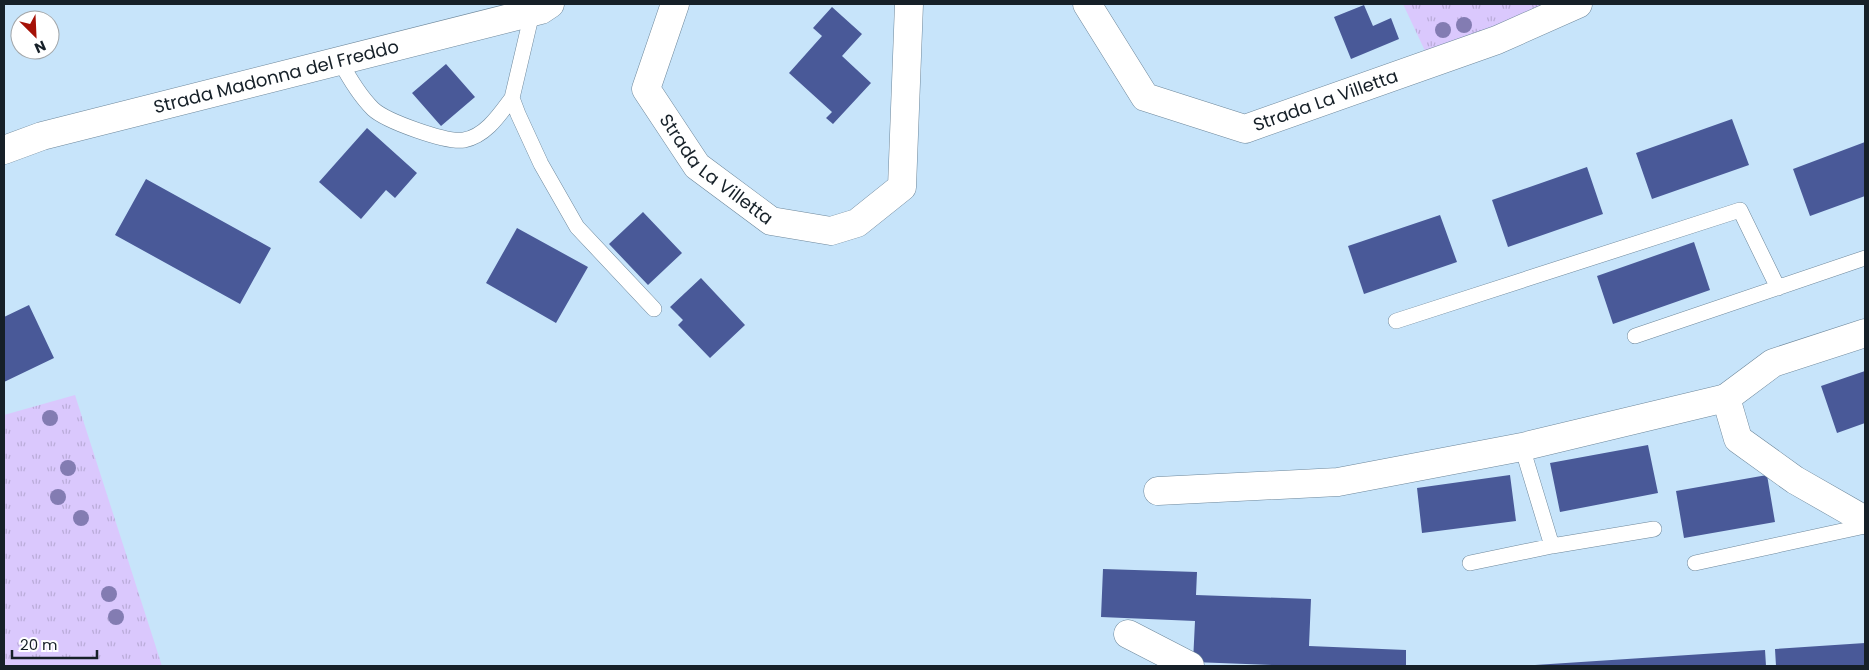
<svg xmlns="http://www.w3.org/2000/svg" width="1869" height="670" font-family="Poppins,sans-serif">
  <defs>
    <pattern id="grass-tufts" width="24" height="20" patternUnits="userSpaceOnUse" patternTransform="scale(1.25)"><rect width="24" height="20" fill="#dac8fd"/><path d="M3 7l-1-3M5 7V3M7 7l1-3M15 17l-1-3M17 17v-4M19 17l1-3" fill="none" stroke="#baacd9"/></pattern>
  </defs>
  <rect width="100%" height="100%" fill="#c7e4fa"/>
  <path fill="url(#grass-tufts)" d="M1403,4h147l-31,19 -93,30z
    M75,395l87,271h-158v-251z"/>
  <path fill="#495998" d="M1364,5l9,21 18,-8 8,21 -48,20 -17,-42z
    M832,7l30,27 -20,22 29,27 -38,41 -7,-6 6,-6 -43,-39 33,-37 -9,-8z
    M446,64l29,33 -34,29 -29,-33z
    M1732,119l17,46 -97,34 -16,-46z
    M367,128l50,45 -22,25 -9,-8 -25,29 -42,-37z
    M1865,142v54l-55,20 -17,-47z
    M1587,167l16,47 -95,33 -16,-47z
    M146,179l125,69 -31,56 -125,-69z
    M643,212l39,41 -34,32 -39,-41z
    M1440,215l17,47 -93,32 -16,-48z
    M517,228l71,39 -32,56 -70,-40z
    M1694,242l16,48 -97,34 -16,-48z
    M701,278l44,47 -35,33 -32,-33 5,-5 -13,-13z
    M29,305l25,53 -50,24v-65z
    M1865,371v52l-28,10 -16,-47z
    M1648,445l10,48 -98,19 -10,-49z
    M1510,475l6,46 -94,12 -5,-45z
    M1767,475l8,47 -91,16 -8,-47z
    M1103,569l94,3 -1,23 115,4 -2,47 97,4v16h-111l-102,-4 2,-41 -94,-4z
    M1865,643v23h-89l-1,-17z
    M1765,650l1,16h-231v-1z"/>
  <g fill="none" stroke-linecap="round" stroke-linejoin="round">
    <defs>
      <path id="service" d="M532,13l-20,85 6,16 23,50 36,63 77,82
        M340,61c9,17 19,34 33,48 13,12 73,34 91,31 22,-4 36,-26 48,-42
        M1396,321l344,-111 38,78
        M1635,336l230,-78
        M1522,447l30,99 102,-17
        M1470,563l82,-17
        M1695,563l170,-37"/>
      <g id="minor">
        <path id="s1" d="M675,4l-29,85 51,77 74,55 60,10 26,-8 45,-36 7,-183"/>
        <path id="s2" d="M1087,4l58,93 100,32 252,-89 81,-36"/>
        <path id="s3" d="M4,150l38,-14 499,-126 9,-6"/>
        <path d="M1865,333l-92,30 -47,35 12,41 57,41 70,40"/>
        <path d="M1158,491l180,-9 184,-35 204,-49"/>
        <path d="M1128,634l62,32"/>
      </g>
    </defs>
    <use href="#service" stroke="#6d879b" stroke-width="16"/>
    <use href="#minor" stroke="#6d879b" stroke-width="29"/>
    <use href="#service" stroke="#fff" stroke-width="15"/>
    <use href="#minor" stroke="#fff" stroke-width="28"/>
  </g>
  <g fill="#837cb2">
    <circle cx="1464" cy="25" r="8"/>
    <circle cx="1443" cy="30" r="8"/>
    <circle cx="50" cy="418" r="8"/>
    <circle cx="68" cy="468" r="8"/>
    <circle cx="58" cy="497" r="8"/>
    <circle cx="81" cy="518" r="8"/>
    <circle cx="109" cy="594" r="8"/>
    <circle cx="116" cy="617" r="8"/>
  </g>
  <g text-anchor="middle" stroke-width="5" stroke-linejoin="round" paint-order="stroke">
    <g font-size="18" fill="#162028" stroke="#fff">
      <text dy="6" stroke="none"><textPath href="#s3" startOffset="282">Strada Madonna del Freddo</textPath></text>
      <text dy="6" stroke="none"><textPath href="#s2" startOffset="300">Strada La Villetta</textPath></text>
      <text dy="6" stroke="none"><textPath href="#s1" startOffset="198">Strada La Villetta</textPath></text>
    </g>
  </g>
  <rect width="1869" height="670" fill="none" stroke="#162028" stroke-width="10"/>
  <g transform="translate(35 35) rotate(156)"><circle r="24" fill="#ffffff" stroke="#a2a6a9"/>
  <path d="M0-4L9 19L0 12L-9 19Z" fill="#a51107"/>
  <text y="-8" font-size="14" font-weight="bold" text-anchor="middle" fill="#162028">N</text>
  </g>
  <path d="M12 650v8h85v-8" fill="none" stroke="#162028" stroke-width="2.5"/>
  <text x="20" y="650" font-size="15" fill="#162028" stroke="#ffffff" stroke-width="4" paint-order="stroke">20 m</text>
</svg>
